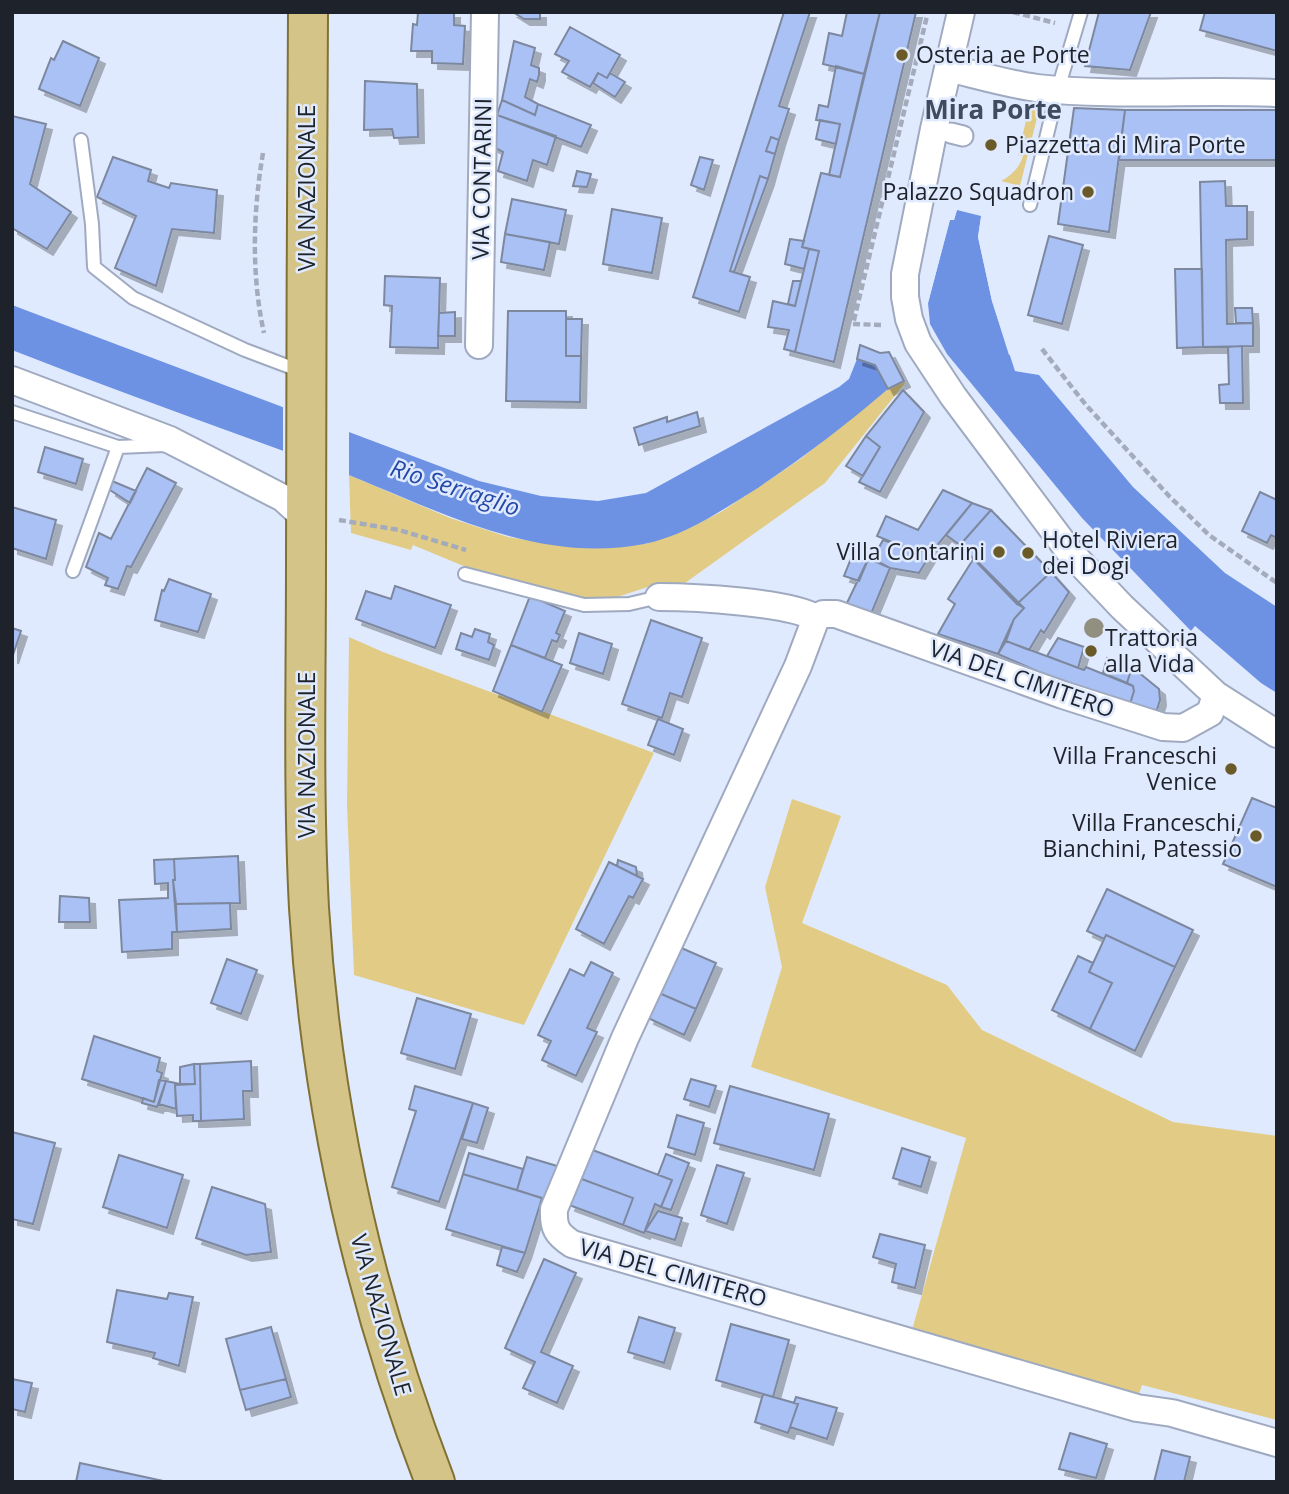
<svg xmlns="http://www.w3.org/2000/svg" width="1289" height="1494" font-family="'Open Sans',sans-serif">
  <defs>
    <filter id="shadow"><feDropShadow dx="6" dy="6" stdDeviation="0" flood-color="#0004"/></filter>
  </defs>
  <rect width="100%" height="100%" fill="#e0eafe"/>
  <path fill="#e2cc85" d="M1030,103l10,3 -20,80 -19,-5c11,-6 18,-13 22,-25l-5,-1z
    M904,381l1,2 -80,100 -140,100 -34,3 -34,11 -18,3 -21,-3 -117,-32 -48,-20 -2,5 -60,-17 -2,-58 101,43 58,19 54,9 83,-2 40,-14 36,-18 78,-52 89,-71z
    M349,637l34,15 271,101 -130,272 -170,-50 -7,-169z
    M792,799l49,17 -39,107 145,62 35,45 191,92 104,14v284l-135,-35 -4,12 -226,-67 54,-192 -215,-71 31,-100 -17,-80z"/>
  <path fill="#6d92e4" d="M957,210l24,6 -3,21 14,64 23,70 24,4 94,112 92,86 52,34v86l-16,-10 -66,-57 -4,5 -109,-113 -135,-164 -17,-30 -2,-21 22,-84 4,1z
    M12,305l467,176 62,15 57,5 48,-8 193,-106 10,-8 8,-20 18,6 13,24c-43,37 -88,71 -135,102 -34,21 -69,45 -109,53 -115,22 -220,-42 -324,-80 -103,-37 -206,-74 -308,-114z"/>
  <path fill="#e0eafe" d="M958,206l-4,14h-4l-22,83 -1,-10 20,-75 5,-2 2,-9z
    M982,212l3,4 -4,21 14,63 17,54 -3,1 -17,-54 -14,-64z
    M283,404l66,25v50l-66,-25z"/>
  <path fill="#a9c1f4" stroke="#7d889f" stroke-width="2" filter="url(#shadow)" d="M418,12h36v13l11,1 -2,38 -31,-1v-12h-21l2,-27 4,1z
    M513,12h27v7h-16z
    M784,12h26l-31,94 10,3 -10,31 -8,-3 -5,14 9,3 -7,25 -8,-3 -30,95 20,6 -11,35 -46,-15z
    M847,12h33l-16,62 -41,-10 6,-31 13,3z
    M880,12h36l-82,350 -39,-10 24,-101 -17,-4 19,-74 19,4z
    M1099,12h52l-21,58 -45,-4z
    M1205,12h72v39l-77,-21z
    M570,27l50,28 -13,23 -9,-5 -8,14 -28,-15 7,-11 -14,-7z
    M63,41l36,17 -19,48 -41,-17 12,-31 3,2z
    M514,41l21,7 -4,17 8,3v7l-2,7 -7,-3 -5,18 13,7 -3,11 -33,-15z
    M836,66l28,8 -24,103 -11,-2 11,-51 -24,-4 3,-15 9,2z
    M598,73l9,5 3,-5 15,9 -10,15 -22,-14z
    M365,81l52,3 1,53 -24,1 -2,-9 -28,1z
    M502,100l33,15 3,-11 53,21 -10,22 -84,-32z
    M1074,108l51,2 -16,122 -51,-8z
    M1125,110h152v50h-158z
    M497,115l59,21 -9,29 -14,-5 -6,21 -29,-10 5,-19 -11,-6z
    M12,116l34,8 -16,60 41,28 -24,37 -35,-21z
    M820,120l20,4 -4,20 -20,-5z
    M771,137l8,3 -4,14 -9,-3z
    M113,157l38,13 -3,11 21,7 2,-5 46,7 -3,43 -42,-4 -16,57 -41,-18 21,-52 -39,-19z
    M700,157l13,3 -9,30 -13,-5z
    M577,171l14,3 -4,13 -14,-1z
    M760,176l8,3 -34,93 -4,-1z
    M1225,181l1,25h21v33l-21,1 1,84 26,-1v23l-50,1 -3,-165z
    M512,199l54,11 -7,34 -54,-10z
    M612,209l50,9 -10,55 -49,-9z
    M505,234l45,8 -6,28 -43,-8z
    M1049,236l34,9 -21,79 -34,-9z
    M790,239l14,2 -2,6 7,2 -5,20 -19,-5z
    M809,249l10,2 -24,101 -11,-3 5,-19 -21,-3 5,-26 22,5z
    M1175,269h27l1,78 -26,1z
    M385,276l55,2 -2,70 -48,-1 2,-41 -8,-1z
    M793,281h8l-6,25 -7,-2z
    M1235,308h17l1,15h-17z
    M508,311h58v45h15l-1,46 -74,-1z
    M455,312v24h-17l1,-23z
    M566,319h16l-1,37h-15z
    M860,345l20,8 9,-1 15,29 -16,8 -13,-24 -18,-6z
    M1242,346l1,57h-23l-1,-18 10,-1 -1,-37z
    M903,390l21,22 -44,80 -21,-10 21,-35 -14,-11z
    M697,412l3,14 -61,19 -5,-17 33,-11v5z
    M866,436l14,11 -17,29 -17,-10z
    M45,447l38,12 -7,25 -38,-12z
    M147,468l29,15 -45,84 -4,-1 -9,23 -13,-4 3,-7 -22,-11 13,-34 12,6z
    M112,481l24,10 -6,12 -20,-13z
    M943,490l29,13 -41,50 -30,-7 -24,-10 9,-20 32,14z
    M1260,492l17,8v38l-6,-3 -4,8 -25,-12z
    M972,503l19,7 -31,35 -14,-10z
    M12,507l44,13 -10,39 -34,-11z
    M991,510l60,62 -34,32 -57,-59z
    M883,540l18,6 30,7 -12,20 -29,-5 -18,-8z
    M852,556l15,6 -8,19 -15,-5z
    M869,557l21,11 -19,46 -25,-9z
    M974,558l50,50 -10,11 -16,35 -60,-20 17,-30 -7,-5z
    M1051,572l18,20 -25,41 -3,-3 -12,20 -23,-9 8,-22 10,-11 -7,-4z
    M169,579l42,15 -13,38 -43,-12 7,-30 2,1z
    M395,586l56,19 -16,43 -79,-29 10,-28 25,8z
    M530,596l35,15 -9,22 4,2 -3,7 -5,-2 -7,18 -34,-13z
    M651,620l51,18 -20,59 -12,-4 -8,25 -40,-14z
    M12,628l9,3 -9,27z
    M475,629l15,5 -2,8 6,3 -5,15 -33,-11 5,-16 11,4z
    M579,633l33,11 -9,30 -33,-11z
    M1058,638l26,9 -6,21 -31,-12z
    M1006,641l78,29 2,-3 47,19 1,5 -5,16 -53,-19 -78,-34z
    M511,645l51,20 -20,47 -49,-21z
    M1107,658l25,9 -5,16 -24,-10z
    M1132,667l27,22 1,11 -5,16 -26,-9 5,-16 -1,-5 -6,-3z
    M658,719l25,10 -9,26 -26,-10z
    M1252,798l25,10v79l-54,-23z
    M238,856l2,47 -64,1 -3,-24h2l-1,-21z
    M174,859l1,21h-2l4,52h-5v17l-50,3 -3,-52 49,-2v-15l-13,1 -1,-24z
    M618,860l18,7 1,9 -20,-10z
    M609,862l34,17 -10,19 -4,-2 -25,48 -28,-15z
    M1107,889l86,41 -18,37 -69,-32 -2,4 -17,-8z
    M60,896l29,2 1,24h-31z
    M230,903l1,26 -54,3 -1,-28z
    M1106,935l69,32 -40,84 -45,-22 22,-46 -23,-11z
    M679,947l37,16 -20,46 -37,-16z
    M1078,956l15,7 -4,9 23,11 -22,46 -38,-19z
    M227,959l30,11 -16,44 -30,-11z
    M591,962l22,11 -26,55 10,4 -21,44 -34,-16 9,-19 -13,-6 32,-66 14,7z
    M659,993l37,16 -12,26 -36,-17z
    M417,998l54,16 -16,55 -54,-16z
    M94,1036l66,22 -3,13 5,2 -8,29 -72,-23z
    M251,1061l1,30h-9l1,28 -43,2 -1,-57z
    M194,1064h6l1,57h-8v-6l-16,1 -2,-31 20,-1z
    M194,1064l1,20h-15v-17z
    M691,1079l25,7 -7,21 -25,-8z
    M159,1080l7,1 -9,26 -15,-4 1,-5 11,4z
    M166,1081l14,3 -5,1 1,24 -17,-5z
    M415,1086l58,17 -34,99 -47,-15 24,-76 -7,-2z
    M730,1086l99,28 -15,56 -100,-27z
    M473,1103l15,5 -11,35 -15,-4z
    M677,1115l27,8 -9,32 -27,-8z
    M12,1132l43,11 -22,81 -21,-5z
    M902,1148l28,9 -9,30 -28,-9z
    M590,1149l82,31 -11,27 -6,-3 -11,29 -21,-8 10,-27 -54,-20z
    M469,1153l54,16 -6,21 -54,-16z
    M666,1154l23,9 -18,47 -10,-3 11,-27 -14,-5z
    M119,1155l64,20 -16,53 -64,-21z
    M527,1157l30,9 -10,34 -30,-10z
    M717,1165l27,8 -17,51 -26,-9z
    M463,1174l79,24 -17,55 -79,-24z
    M579,1178l54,20 -10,27 -54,-20z
    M212,1187l53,17 6,48 -25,3 -50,-17z
    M658,1211l24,7 -7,22 -30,-9z
    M880,1234l45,11 -10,43 -23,-6 4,-18 -23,-7z
    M502,1247l23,6 -8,19 -20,-7z
    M544,1259l32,14 -35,79 32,14 -16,37 -34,-15 12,-26 -30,-14z
    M117,1290l50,9 2,-6 24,4 -14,69 -26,-8 2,-5 -48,-11z
    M639,1317l36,11 -11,35 -36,-11z
    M731,1324l58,16 -16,57 -57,-17z
    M271,1327l15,52 -46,11 -14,-51z
    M12,1379l20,4 -7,29 -13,-3z
    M286,1379l5,18 -45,13 -6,-20z
    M763,1394l35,10 -10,29 -33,-11z
    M796,1397l41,11 -10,31 -37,-12 8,-23 -4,-1z
    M1070,1433l37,11 -11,34 -37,-9z
    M1162,1450l28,7 -6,25h-30z
    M80,1463l88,19h-92z"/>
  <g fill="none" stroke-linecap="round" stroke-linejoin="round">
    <defs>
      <path id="service" d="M81,140l11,84 2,43 39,31 112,52 45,17 14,2
        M1030,205l28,-116 23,-77
        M12,412l106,35 47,-2
        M73,571l45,-124
        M465,574l119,31 45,-1 30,-7"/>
      <path id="pedestrian" d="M951,133l12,3"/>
      <path id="minor" d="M961,12l-27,117 -29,145v23l4,22 9,24 35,53 116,155 53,56 94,88 61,39
        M948,68c29,7 59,16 89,20 79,9 160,1 240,5
        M479,345l6,-333
        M12,380l158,60 113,58 23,21
        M659,597c34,0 130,5 157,21
        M1216,695l-6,18 -27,15 -20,-1 -100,-32 -227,-81h-13l-7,4 -18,48 -173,372 -71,171c-1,19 3,25 18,35l565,164 35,5 105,30"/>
      <path id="primary" d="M308,12c-1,184 -2,369 -2,553 0,114 -3,229 3,343 12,197 55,390 126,574"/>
    </defs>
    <use href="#service" stroke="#9faac1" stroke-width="16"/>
    <use href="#pedestrian" stroke="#9faac1" stroke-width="23"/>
    <use href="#minor" stroke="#9faac1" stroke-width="30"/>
    <use href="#primary" stroke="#817134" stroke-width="42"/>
    <path stroke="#a3abbc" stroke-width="4.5" stroke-dasharray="7 3.5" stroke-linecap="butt" d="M1013,12l42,11
      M263,153c-10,58 -12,122 1,180
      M881,325l-28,-1 74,-308
      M1042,349l44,56 84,92 39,38 68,48
      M339,520l60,10 67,20"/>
    <use href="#service" stroke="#fff" stroke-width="12"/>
    <use href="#pedestrian" stroke="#fff" stroke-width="19"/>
    <use href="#minor" stroke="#fff" stroke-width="26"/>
    <use href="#primary" stroke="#d4c488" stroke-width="38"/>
  </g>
  <circle fill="#918f80" cx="1094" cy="628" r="10"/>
  <g fill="#695a28" stroke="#e0eafe" stroke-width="2.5">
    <circle cx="902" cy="55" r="7"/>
    <circle cx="991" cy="145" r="7"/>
    <circle cx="1088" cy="192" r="7"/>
    <circle cx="999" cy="552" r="7"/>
    <circle cx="1028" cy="553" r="7"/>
    <circle cx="1091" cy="651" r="7"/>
    <circle cx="1231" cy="769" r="7"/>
    <circle cx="1256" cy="836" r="7"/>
  </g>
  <g text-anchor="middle" stroke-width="5" stroke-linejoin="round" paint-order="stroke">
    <g font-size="23" fill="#1e222b" stroke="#e0eafe" text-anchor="start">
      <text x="916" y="63">Osteria ae Porte</text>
      <text x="1005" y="153">Piazzetta di Mira Porte</text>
      <text x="1074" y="200" text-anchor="end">Palazzo Squadron</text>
      <text x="1042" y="548">Hotel Riviera<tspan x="1042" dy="26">dei Dogi</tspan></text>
      <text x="985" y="560" text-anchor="end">Villa Contarini</text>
      <text x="1105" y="646">Trattoria<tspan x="1105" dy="26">alla Vida</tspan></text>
      <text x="1217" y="764" text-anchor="end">Villa Franceschi<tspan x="1217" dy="26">Venice</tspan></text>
      <text x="1242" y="831" text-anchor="end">Villa Franceschi,<tspan x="1242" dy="26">Bianchini, Patessio</tspan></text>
    </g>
    <g font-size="23" fill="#1e222b" stroke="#e0eafe">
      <text transform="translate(482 179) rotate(-89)" y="8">VIA CONTARINI</text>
      <text transform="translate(307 188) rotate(-90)" y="8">VIA NAZIONALE</text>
      <text transform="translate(1022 679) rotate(19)" y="8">VIA DEL CIMITERO</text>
      <text transform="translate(307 755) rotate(-90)" y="8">VIA NAZIONALE</text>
      <text transform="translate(673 1273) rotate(16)" y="8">VIA DEL CIMITERO</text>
      <text transform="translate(381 1315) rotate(74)" y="8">VIA NAZIONALE</text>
    </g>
    <g font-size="24" font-style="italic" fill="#2549a8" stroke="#e0eafe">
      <text transform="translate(455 488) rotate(18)" y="8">Rio Serraglio</text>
    </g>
    <g font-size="26" font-weight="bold" fill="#414b5f" stroke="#e0eafe">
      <text x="993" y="119">Mira Porte</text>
    </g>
  </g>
  <rect width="1289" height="1494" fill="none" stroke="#1e222b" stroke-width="28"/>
</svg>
